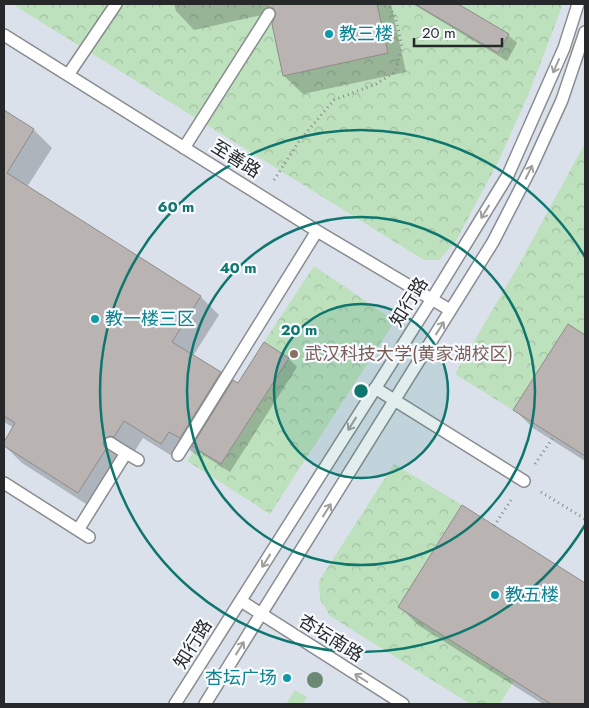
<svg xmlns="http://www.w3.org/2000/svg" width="589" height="708" font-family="Jost,'Noto Sans SC',sans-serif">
  <defs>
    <pattern id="forest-crowns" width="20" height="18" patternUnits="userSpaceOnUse" patternTransform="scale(1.25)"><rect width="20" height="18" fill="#bde1bd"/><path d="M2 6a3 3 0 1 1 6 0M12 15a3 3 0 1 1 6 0" fill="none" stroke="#a2c1a2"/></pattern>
  </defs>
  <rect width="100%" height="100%" fill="#eaedf0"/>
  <path fill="#dae1eb" d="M4,4h581v700h-581z"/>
  <path fill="#bde1bd" d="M295,690l12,7 -4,7h-17z"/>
  <path fill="url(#forest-crowns)" d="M12,4h551l-34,89 -30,67 -43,81 -17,19h-15z
    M585,143v192l-17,-11 -55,86 -58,-36 66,-113z
    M314,266l81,55 -125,193 -83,-53 9,-12 25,15 68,-106 -25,-16z
    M394,464l68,41 -64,102 116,74 -14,23h-30l-140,-88 -10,-17 -1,-18z"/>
  <path fill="#0003" d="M174,4h217l15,68 -103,22 -19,-18 -11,-52 4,-9 -2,-3 -81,18 -18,-19z
    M413,4h43l52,31 9,8 -10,18z
    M4,111l30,19 18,18 -25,39 174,110 18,18 -26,41 27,17 12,12 6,-1 51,-25 8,8 -67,105 -30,-19 -2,3 -10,-7 -8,12 -37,-23 -10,16 -13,9 4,6 -27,42 -75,-48 -18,-18 10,-17 -10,-6z
    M569,326l16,10v125l-52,-33 -18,-18z
    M462,507l123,78v119h-42l-125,-79 -18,-18z"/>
  <path fill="#b9b4b2" stroke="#8f8b89" d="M267,4h110l11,49 -105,23 -11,-52 4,-10 -3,-6 -5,-1z
    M415,4h43l51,30 -11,19z
    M4,110l30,19 -27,44 194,123 -29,46 49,30 -41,66 -11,-6 -8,12 -37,-23 -10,16 -4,-1 -6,3 -1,4 3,6 -28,44 -74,-47v-4l11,-19 -11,-7z
    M568,324l17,11v121l-72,-46z
    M264,342l25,16 -68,106 -29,-18 41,-66 5,3z
    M462,505l123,78v121h-34l-153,-97z"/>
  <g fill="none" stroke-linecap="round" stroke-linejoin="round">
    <defs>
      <path id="lane" d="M4,35l313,196 133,79
        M68,75l48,-71
        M184,148l85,-134
        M375,388l149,93
        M110,443l16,10
        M178,455l139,-224
        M4,483l85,54
        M78,530l48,-77 12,7
        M241,601l162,103
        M175,704l257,-405 76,-124 56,-127 14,-44
        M205,704l288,-462 38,-74 31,-68 23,-68"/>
    </defs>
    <use href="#lane" stroke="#898c8f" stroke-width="14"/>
    <path stroke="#87898b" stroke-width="3" stroke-dasharray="1 4" stroke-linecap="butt" d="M274,180l26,-40 34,-40 42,-16 19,-12 7,-25 -6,-28 -8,-15
      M535,464l19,-28
      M541,492l44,27
      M494,526l19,-29
      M543,704l3,-3"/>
    <use href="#lane" stroke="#fff" stroke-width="11"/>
  </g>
  <circle fill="#6c8773" cx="315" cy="680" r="8"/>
  <defs><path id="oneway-shaft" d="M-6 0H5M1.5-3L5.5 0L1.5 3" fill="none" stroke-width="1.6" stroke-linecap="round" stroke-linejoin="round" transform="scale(1.25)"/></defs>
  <g stroke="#9e9e9f">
    <use href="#oneway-shaft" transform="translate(556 66) rotate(114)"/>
    <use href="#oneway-shaft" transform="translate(529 172) rotate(-64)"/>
    <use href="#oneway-shaft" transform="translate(485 212) rotate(122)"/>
    <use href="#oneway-shaft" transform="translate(440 328) rotate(-58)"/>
    <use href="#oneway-shaft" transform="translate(352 424) rotate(122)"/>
    <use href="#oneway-shaft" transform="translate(327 510) rotate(-58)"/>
    <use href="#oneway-shaft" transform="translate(266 561) rotate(122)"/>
    <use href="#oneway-shaft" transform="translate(240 648) rotate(-58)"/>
    <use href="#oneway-shaft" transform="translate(361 678) rotate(-148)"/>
  </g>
  <circle cx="361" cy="391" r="87" fill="#0f766e" fill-opacity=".12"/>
  <g fill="none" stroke="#0f766e" stroke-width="2.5">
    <circle cx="361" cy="391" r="87"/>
    <circle cx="361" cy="391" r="174"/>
    <path d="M585 525A261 261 0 1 1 585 257"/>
  </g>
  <g fill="#0f9aa8" stroke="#f7fafe" stroke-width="2">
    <circle cx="329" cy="34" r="5"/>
    <circle cx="95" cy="319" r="5"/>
    <circle cx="495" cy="595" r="5"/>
    <circle cx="287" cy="678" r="5"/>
  </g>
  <circle fill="#8d6e63" stroke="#f7fafe" stroke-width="2" cx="294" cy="354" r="5"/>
  <g text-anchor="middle" stroke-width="4.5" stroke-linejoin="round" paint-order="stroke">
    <g font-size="18" fill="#0d838f" stroke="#f7fafe" text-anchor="start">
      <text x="339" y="40">教三楼</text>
      <text x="105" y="325">教一楼三区</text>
      <text x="505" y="601">教五楼</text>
      <text x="277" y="684" text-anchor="end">杏坛广场</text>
    </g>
    <g font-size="18" fill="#272829" stroke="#f7fafe">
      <text transform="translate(236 159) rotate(32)" y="6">至善路</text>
      <text transform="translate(409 302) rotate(-58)" y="6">知行路</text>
      <text transform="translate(331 638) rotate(32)" y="6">杏坛南路</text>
      <text transform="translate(193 644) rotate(-58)" y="6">知行路</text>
    </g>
    <g font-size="18" fill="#785e54" stroke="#f7fafe" text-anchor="start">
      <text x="304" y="360">武汉科技大学(黄家湖校区)</text>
    </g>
  </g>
  <circle cx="361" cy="391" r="8" fill="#0f766e" stroke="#f7fafe" stroke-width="2.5"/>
  <g font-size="15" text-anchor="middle" font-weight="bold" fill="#0f766e" stroke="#f7fafe" stroke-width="4.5" stroke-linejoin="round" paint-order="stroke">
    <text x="176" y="212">60 m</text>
    <text x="238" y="273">40 m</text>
    <text x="299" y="335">20 m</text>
  </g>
  <rect width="589" height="708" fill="none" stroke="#272829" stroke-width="10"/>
  <path d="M414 38v8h88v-8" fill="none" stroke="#272829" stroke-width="2.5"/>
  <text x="422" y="38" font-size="15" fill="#272829" stroke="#f7fafe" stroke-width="4" paint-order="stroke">20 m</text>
</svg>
